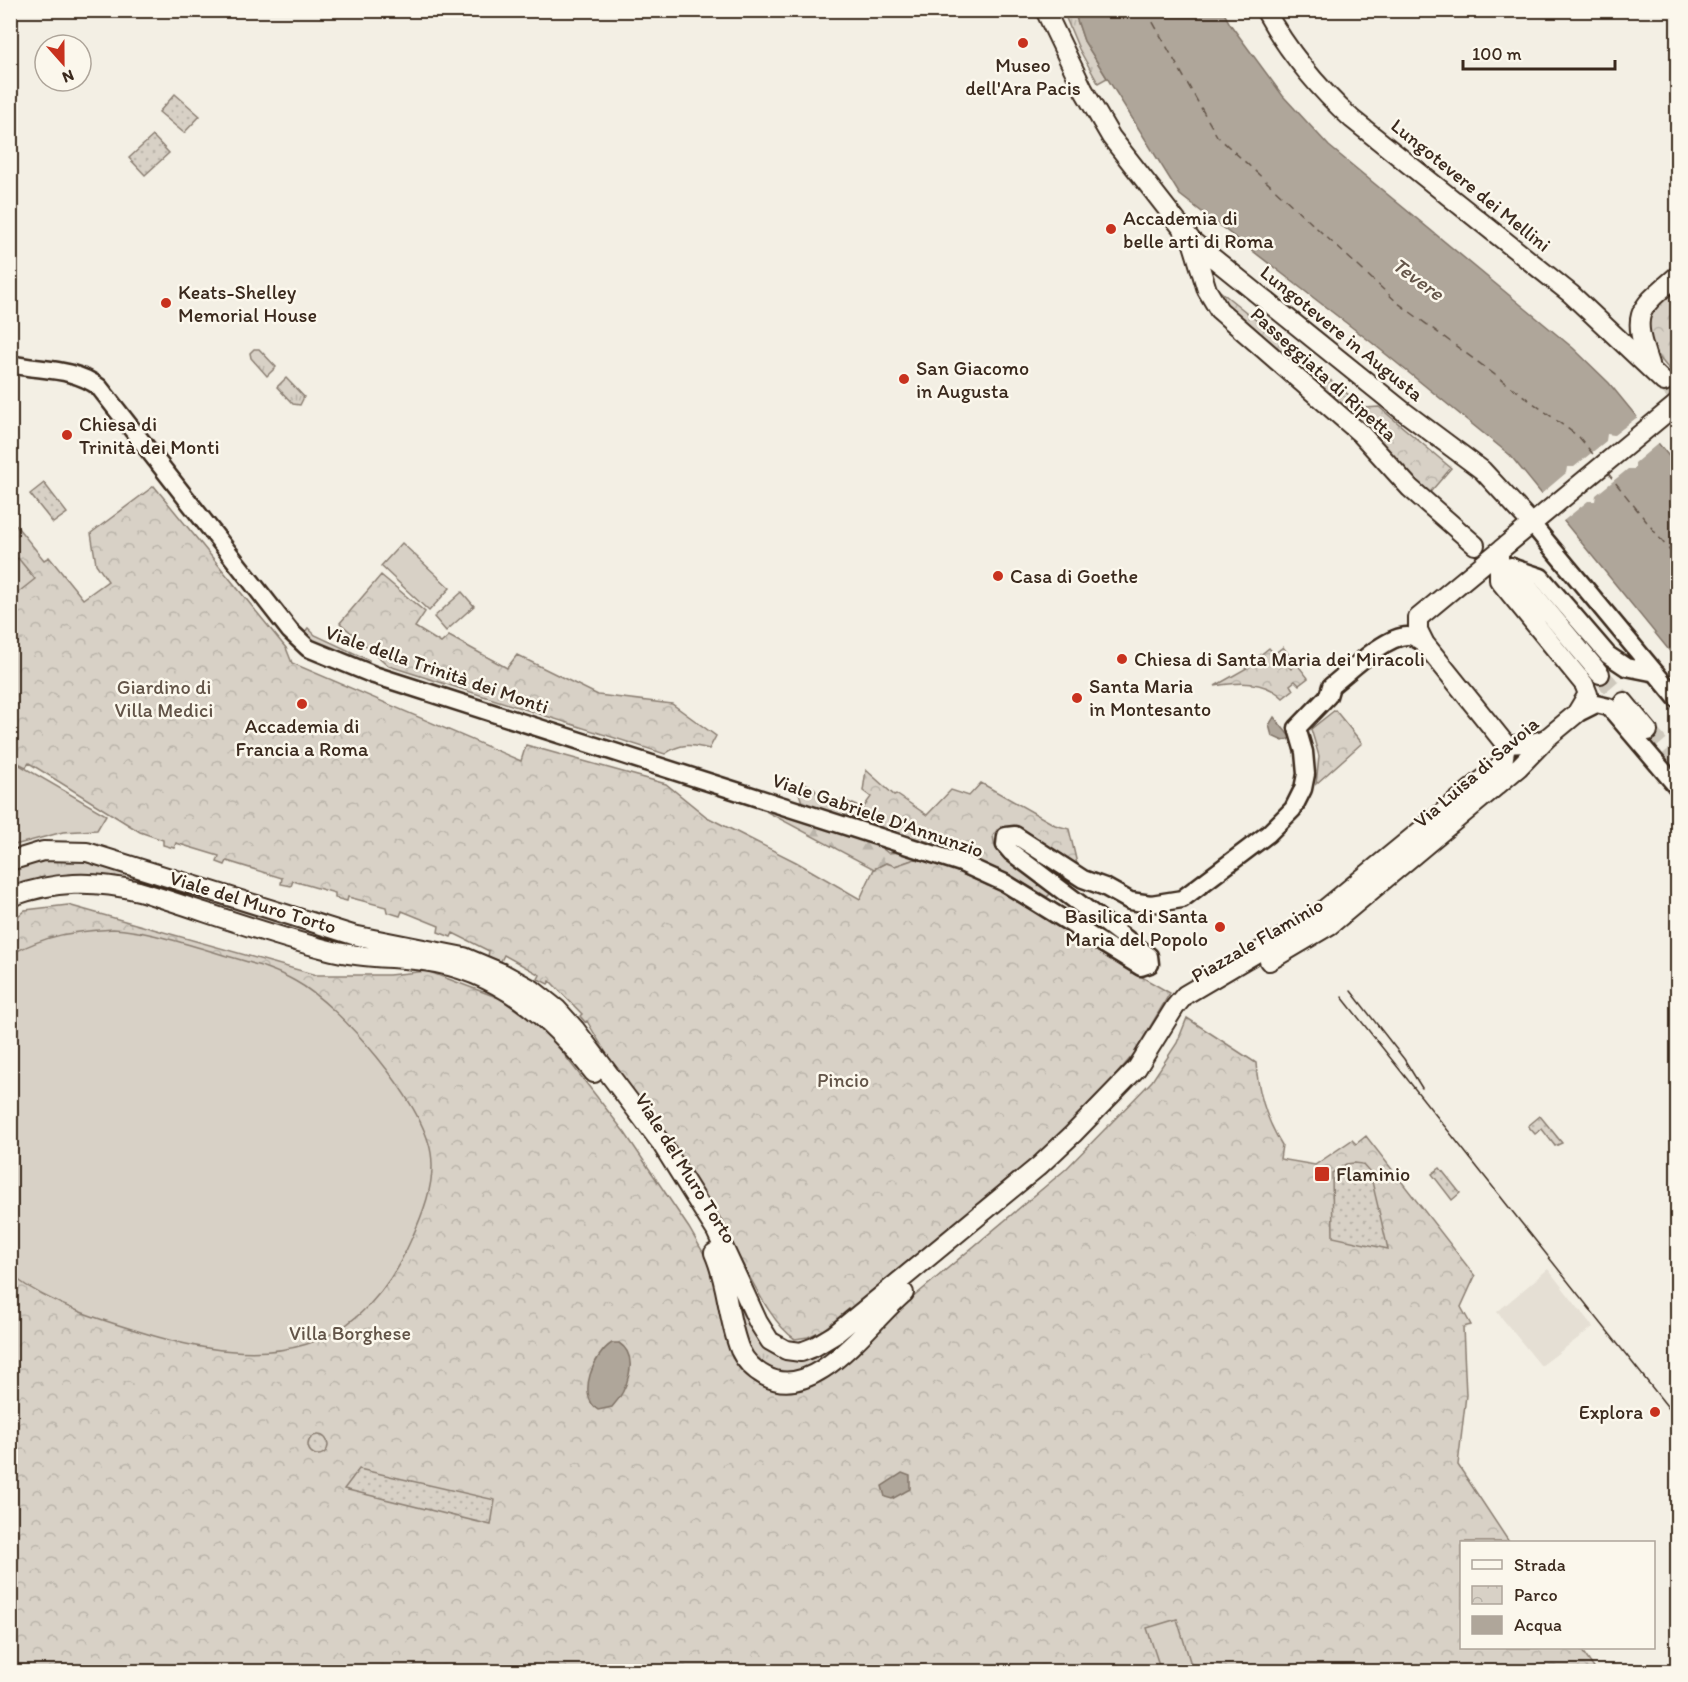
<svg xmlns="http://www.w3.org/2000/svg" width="1688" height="1682" font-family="Itim,sans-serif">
  <defs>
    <pattern id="grass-tufts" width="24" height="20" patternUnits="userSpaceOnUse" patternTransform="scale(1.5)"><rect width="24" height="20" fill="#d8d1c6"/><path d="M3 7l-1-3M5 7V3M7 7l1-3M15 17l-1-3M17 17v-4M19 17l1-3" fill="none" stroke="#bab4aa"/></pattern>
    <pattern id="forest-firs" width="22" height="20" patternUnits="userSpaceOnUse" patternTransform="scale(1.5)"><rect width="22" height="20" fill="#d8d1c6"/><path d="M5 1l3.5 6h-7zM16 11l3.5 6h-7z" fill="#bab4aa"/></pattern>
    <pattern id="park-crowns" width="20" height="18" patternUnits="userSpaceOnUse" patternTransform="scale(1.5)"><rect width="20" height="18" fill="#d8d1c6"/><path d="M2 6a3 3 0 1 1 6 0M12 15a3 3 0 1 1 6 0" fill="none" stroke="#bab4aa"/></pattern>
    <pattern id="garden-dots" width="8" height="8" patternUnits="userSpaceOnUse" patternTransform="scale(1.5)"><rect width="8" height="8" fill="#d8d1c6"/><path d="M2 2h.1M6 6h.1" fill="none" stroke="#bab4aa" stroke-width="1.8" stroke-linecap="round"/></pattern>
  </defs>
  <rect width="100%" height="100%" fill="#f3efe4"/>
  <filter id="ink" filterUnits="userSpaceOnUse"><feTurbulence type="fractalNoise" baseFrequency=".0167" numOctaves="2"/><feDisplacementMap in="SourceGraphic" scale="12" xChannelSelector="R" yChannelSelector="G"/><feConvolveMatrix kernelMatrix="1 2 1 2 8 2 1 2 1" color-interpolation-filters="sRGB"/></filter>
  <g filter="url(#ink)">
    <path fill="#e5dfd4" d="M1548,1269l45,58 -52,39 -44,-54z"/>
    <path fill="url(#grass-tufts)" stroke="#8a7e72" stroke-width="1.5" d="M1063,11h11l10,30 23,37 -9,5 -19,-34z
      M254,349h5l17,18 -9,9 -16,-18 -1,-5z
      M286,378l18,19 -4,8 -7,-1 -16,-17z
      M68,856l346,98 -87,-12 -194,-58 -122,7v-23l15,-6z
      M725,1261l61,97 104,-62c-24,24 -48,56 -78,72 -23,14 -54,1 -67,-21 -8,-14 -15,-67 -20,-86z"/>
    <path fill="url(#forest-firs)" stroke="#8a7e72" stroke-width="1.5" d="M308,628l7,7 54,25v10l-68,-33z
      M768,809l105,32 15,12 13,-1 18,3 -1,3 -23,8 -9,-3 -12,6 -107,-57z"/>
    <path fill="url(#park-crowns)" stroke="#8a7e72" stroke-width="1.5" d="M1215,287l150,121 14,-1 72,61 -25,29 -193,-178z
      M1677,288v86c-9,-4 -14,-12 -20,-20 -23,-30 -2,-46 20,-66z
      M154,486l132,162 6,15 229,98 5,-16 140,39 41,33 89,45 64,37 14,-30 12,-6 9,3 23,-8 35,12 50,22 83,53 84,48 -36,61 -46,53 -58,55 -207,168 -15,7 -13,2c-26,-17 -47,-68 -63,-94 -47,-76 -101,-147 -145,-224l-2,1 -5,-6 2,-2 -32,-33 -2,3 -10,-5 2,-4 -36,-20 -4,8 -12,-7 1,-5 -36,-18 -2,4 -13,-5 1,-6 -37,-15 -2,5 -13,-4 -1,-5 -38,-10 -1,4 -12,-3v-5l-42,-12 -2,5 -10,-2 1,-6 -55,-17 -2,4 -8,-3 2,-6 -43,-13 -2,5 -11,-3v-5l-23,-8 -111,-69 -3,4 -10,-5 2,-4 -8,-4v-236l34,42 5,-3 34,42 25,-18 -12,-17 -5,-31z
      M381,575l44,37 -10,15 26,16 8,-7 58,32 10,-13 81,40 74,9 44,32 -7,13c-17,-5 -29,-6 -44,5l-276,-88 -49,-43z
      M1283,647l9,12 -6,4 5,6 6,-5 11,14 -9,7 -4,-4 -5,4 3,5 -10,8c-19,-18 -45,-16 -68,-12l39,-22 -1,-3 16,-13 5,6z
      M1335,710l27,33 -46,41 3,-28 -8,-27z
      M866,770l28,25 2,-1 31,21 24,-25 18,6 12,-13 74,42 14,4 9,39 -60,-38 -8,-3 -13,3 -4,6 2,11 57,45 -5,5c-74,-46 -162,-68 -245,-94l-4,-14 3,-8 13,7 3,6 22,10 3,-4 21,8 8,-11 -8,-6z
      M68,905l248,70h73l38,-4 72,27 46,32 80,103 64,95 23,40 13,64 59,56 108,-73 174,-146 86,-88 25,-38 10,-25 69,45c2,31 10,56 26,82l-2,14 35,6 37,-25 4,4 10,-8 109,140 -14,31 10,18 -8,2 3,68 -8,70 51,77h-47v106h118l16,23 -1585,1v-750l14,-12z"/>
    <path fill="url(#garden-dots)" stroke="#8a7e72" stroke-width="1.5" d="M175,94l25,22 -16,17 -25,-21z
      M153,136l16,17 -24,22 -16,-17z
      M44,483l23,30 -14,10 -23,-29z
      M1540,1116l22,27 -7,3 -13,-17 -7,5 -7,-8z
      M1354,1163l8,1 8,9 18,76 -55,-12 -1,-64 14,-9z
      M1440,1168l20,25 -8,7 -20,-26z
      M308 1445a10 10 0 1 1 20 0a10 10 0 1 1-20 0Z
      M359,1469l136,31 -4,25 -147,-36z"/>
    <path fill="#d8d1c6" stroke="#8a7e72" stroke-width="1.5" d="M402,543l48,45 -21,23 -48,-45z
      M18,558l17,21 -24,19v-34z
      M462,592l12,14 -28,25 -12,-14z
      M11,754l7,4 -2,5 90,52 -9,15 -34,2 -52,14z
      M113,929c36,2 69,14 104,24 26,8 54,14 78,28 46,25 128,121 136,172 5,30 -9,63 -21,89 -51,115 -142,126 -252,95 -51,-15 -104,-30 -147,-62v-321c39,-20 59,-22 102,-25z
      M1177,1619l16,52h-32l-14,-43z"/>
    <path fill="#afa69a" stroke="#817468" stroke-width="1.5" d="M1074,11h149l7,13 53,72 46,50 244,202 36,35 68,83v194l-167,-205 -139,-113 -191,-147 -96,-154z
      M1274,717l17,21 -8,3 -11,-5 -3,-11z
      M612,1343h7c22,14 7,49 -7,64l-14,3c-22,-15 -4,-56 14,-67z
      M902,1473l8,3v13l-18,10 -7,-2 -3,-11z"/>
    <path fill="#f3efe4" d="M1640,415l21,26 -26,22v6h-7l-32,26 -1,6h-7l-26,21 -22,-27 26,-22 1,-6h7l32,-26 1,-7 7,1z"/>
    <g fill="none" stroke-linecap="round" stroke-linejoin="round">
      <path stroke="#645549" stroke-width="1.5" stroke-dasharray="8 6" stroke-linecap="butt" d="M1146,10l71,126 181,167 181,134 18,22
        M1607,472l71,89"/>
      <path stroke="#cec8bc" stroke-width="18" stroke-dasharray="18 9" stroke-linecap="butt" d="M1664,382l14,14
        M1600,674l24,28
        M1648,731l30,35"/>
      <defs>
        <path id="secondary" d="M10,364c30,7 63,3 89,23l191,244 18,17 66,27 587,188 44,20 136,84 9,-3 -1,-8 -138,-104 -6,-7 1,-9 9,-1 68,44 22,8 25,14 21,3 31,-5 86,-65 25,-25 10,-20 3,-15 -2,-22 -7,-24 31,-32 3,-10c17,-13 55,-51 77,-50 6,0 11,5 17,8
          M1532,524l146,176
          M1511,567l30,10 67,78 18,12 30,6
          M1576,714l20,-10 13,3 69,81
          M1506,745l19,-1 22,-6"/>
        <path id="primary" d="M1045,10l38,79 28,48 81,104 211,170 79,59 50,54
          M1265,10c23,42 52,77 87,109l219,175 93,88
          M1192,241l15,49 12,20 142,124 49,54 65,57
          M1649,364c-18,-53 -11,-54 29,-89
          M1511,567l89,107
          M1624,702l24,29
          M10,861l33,-10 44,1 266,83 111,22 38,16 31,17 24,19 18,20 86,114 55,88 42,91 12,19 16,9 15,2 13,-5 20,-12 205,-169 34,-32 64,-66 38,-61 10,-12 124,-73 194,-159 3,-18 -81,-101 -7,-14v-12l260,-215
          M10,897c44,-16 83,-17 129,-6 62,19 123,42 186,58 33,9 66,8 99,12 74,10 126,56 170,112
          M1269,961l61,-36 189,-158 28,-29 29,-24 12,-20 -4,-10 -85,-104v-28
          M714,1253c14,31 13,65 26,97 5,11 14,20 25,26 50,28 105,-55 139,-83"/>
      </defs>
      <use href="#secondary" stroke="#3b2a1e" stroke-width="21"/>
      <use href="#primary" stroke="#3b2a1e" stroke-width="22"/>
      <use href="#secondary" stroke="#fbf7ec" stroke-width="16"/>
      <use href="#primary" stroke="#fbf7ec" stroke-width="18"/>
      <path stroke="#3b2a1e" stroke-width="1.5" d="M1351,991l53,68 18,29
        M1342,997l336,423"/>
    </g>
  </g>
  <g fill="#c8321e" stroke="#fbf7ec" stroke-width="2">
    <circle cx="1023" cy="43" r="6"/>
    <circle cx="1111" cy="229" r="6"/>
    <circle cx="166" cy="303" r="6"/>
    <circle cx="904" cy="379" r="6"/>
    <circle cx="67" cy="435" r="6"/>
    <circle cx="998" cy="576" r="6"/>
    <circle cx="1122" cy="659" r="6"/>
    <circle cx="1077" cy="698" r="6"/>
    <circle cx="302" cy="704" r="6"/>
    <circle cx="1220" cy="927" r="6"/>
    <rect x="1314" y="1166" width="16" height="16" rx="3"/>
    <circle cx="1655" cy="1412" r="6"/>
  </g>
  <g text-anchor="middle" stroke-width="5" stroke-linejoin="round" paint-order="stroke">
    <g font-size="20" fill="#3b2a1e" stroke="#fbf7ec" text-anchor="start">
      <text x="1023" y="72" text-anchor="middle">Museo<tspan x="1023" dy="23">dell'Ara Pacis</tspan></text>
      <text x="1123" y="225">Accademia di<tspan x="1123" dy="23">belle arti di Roma</tspan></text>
      <text x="178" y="299">Keats-Shelley<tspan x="178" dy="23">Memorial House</tspan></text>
      <text x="916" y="375">San Giacomo<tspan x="916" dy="23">in Augusta</tspan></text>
      <text x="79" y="431">Chiesa di<tspan x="79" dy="23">Trinità dei Monti</tspan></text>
      <text x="1010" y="583">Casa di Goethe</text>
      <text x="1134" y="666">Chiesa di Santa Maria dei Miracoli</text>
      <text x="1089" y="693">Santa Maria<tspan x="1089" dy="23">in Montesanto</tspan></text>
      <text x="302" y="733" text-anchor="middle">Accademia di<tspan x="302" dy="23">Francia a Roma</tspan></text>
      <text x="1208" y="923" text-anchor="end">Basilica di Santa<tspan x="1208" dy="23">Maria del Popolo</tspan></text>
      <text x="1336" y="1181">Flaminio</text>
      <text x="1643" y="1419" text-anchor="end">Explora</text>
    </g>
    <g font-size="20" fill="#3b2a1e" stroke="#fbf7ec">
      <text transform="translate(1471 185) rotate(39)" y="7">Lungotevere dei Mellini</text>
      <text transform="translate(1342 333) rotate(39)" y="7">Lungotevere in Augusta</text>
      <text transform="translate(1324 374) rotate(42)" y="7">Passeggiata di Ripetta</text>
      <text transform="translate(437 669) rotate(19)" y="7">Viale della Trinità dei Monti</text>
      <text transform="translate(1476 772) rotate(-41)" y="7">Via Luisa di Savoia</text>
      <text transform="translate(878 815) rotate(19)" y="7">Viale Gabriele D'Annunzio</text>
      <text transform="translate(253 902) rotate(17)" y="7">Viale del Muro Torto</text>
      <text transform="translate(1257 940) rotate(-30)" y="7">Piazzale Flaminio</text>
      <text transform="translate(686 1168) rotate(58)" y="7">Viale del Muro Torto</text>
    </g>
    <g font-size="20" fill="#625448" stroke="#fbf7ec">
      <text x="164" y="694">Giardino di<tspan x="164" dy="23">Villa Medici</tspan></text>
      <text x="843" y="1087">Pincio</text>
      <text x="350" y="1340">Villa Borghese</text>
    </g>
    <g font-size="21" font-style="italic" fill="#645549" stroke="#fbf7ec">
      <text transform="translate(1418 279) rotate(36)" y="7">Tevere</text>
    </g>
  </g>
  <rect width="1688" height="1682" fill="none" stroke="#fbf7ec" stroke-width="36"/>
  <rect x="18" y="18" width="1652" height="1646" fill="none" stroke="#3b2a1e" stroke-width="2" filter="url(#ink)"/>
  <rect x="1460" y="1541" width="195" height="108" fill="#fbf7ec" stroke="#aea59a" stroke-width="1.5"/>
  <rect x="1472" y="1560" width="30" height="9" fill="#fbf7ec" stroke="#aea59a" stroke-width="1.5"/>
  <text x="1514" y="1571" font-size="18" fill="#3b2a1e">Strada</text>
  <rect x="1472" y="1586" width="30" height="18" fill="url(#park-crowns)" stroke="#aea59a" stroke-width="1.5"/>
  <text x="1514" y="1601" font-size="18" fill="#3b2a1e">Parco</text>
  <rect x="1472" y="1616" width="30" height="18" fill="#afa69a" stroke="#aea59a" stroke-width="1.5"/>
  <text x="1514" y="1631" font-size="18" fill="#3b2a1e">Acqua</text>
  <g transform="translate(63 63) rotate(159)"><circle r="28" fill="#fbf7ec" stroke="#aea59a" stroke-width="1.5"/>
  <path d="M0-4.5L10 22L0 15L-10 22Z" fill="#c8321e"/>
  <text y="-9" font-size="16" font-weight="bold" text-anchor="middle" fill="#3b2a1e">N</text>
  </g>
  <path d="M1463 60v9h152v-9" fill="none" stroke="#3b2a1e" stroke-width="3"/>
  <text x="1472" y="60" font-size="18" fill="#3b2a1e" stroke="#fbf7ec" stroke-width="4.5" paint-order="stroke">100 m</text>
</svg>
